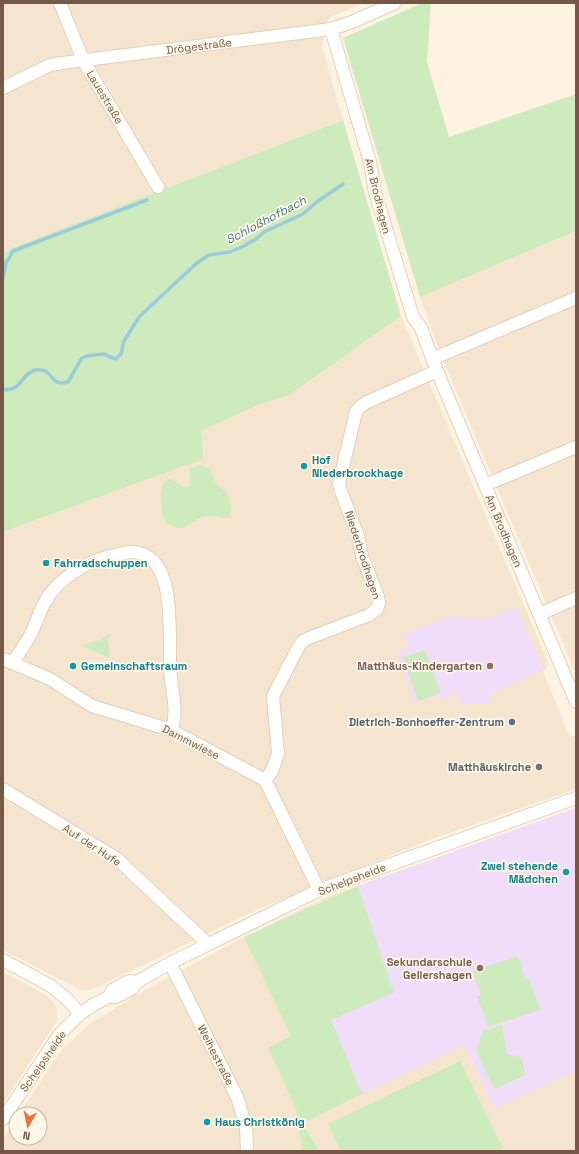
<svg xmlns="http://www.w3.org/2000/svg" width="579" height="1154" font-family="'Space Grotesk',sans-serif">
  <rect width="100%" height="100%" fill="#fdf3e0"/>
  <path fill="#f5e5ce" d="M3,3h360l-34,15 -7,29 21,73 -325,126 -15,7z
    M576,231v443l-138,-326 -18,-51z
    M401,316l147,346v4l-5,5 27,66 6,-2v54l-152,53 -165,67 -168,81h-10l-78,-40v-418l201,-73 -3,-28 62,-28 25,-7z
    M576,808v343h-257l-21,-38 4,38h-299v-12l13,-20v19h24v-24h-21l41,-62 28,-27 57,-35 99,-53 80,-39z
    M3,972l43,23 9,9 2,8v9l-54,83z"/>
  <path fill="#f0ddf9" d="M517,607l26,61 -1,3 -50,22 -2,10h-30l-6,-14 -3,2 2,5 -11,4 -6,-4 -21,7 -18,-51 12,-4 -5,-14 48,-18 31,5z
    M576,808v263l-81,38 -30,-64 -103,49 -31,-74 63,-27 -18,-51 -18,-56z"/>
  <path fill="#ceebbe" d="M422,3h9l-4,59 22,75 127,-43v137l-156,66 -77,-259z
    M343,120l58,196 -113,80 -25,7 -62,28 3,28 -201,73v-279l14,-7z
    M200,465c14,2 10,7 16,17 2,4 6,6 9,9 8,7 6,18 5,27 -9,0 -20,-3 -28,-1 -8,3 -16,13 -25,11 -5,-1 -11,-5 -13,-9 -3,-7 -6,-40 5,-40 6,0 11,7 17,9l3,-2c3,-5 -1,-12 1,-18z
    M111,633l-3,7 2,18 -29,-12 21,-7z
    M425,650l16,43 -23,8 -15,-44z
    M358,886l36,107 -63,27 31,74 -59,29 16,28h-17l-5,-40 -29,-63 23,-12 -47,-99z
    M518,956l7,23 4,-1 11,32 -52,17 -11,-31 4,-1 -8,-24z
    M502,1025l5,29 14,3 5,18 -32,14 -18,-39 7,-19z
    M460,1061l43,87 -6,3h-156l-13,-27z"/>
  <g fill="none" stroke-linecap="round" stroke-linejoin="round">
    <path stroke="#9accda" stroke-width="3.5" d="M3,279l3,-16 7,-12 134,-51
      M3,389c17,5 19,-17 33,-19 18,-3 13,18 32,12l14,-24 5,-2 17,-2 6,3 6,2 5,-5 3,-13 15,-24 59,-55 11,-7 21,-3 14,-6 12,-7 8,-7 39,-18 15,-13 25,-17"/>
    <defs>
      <path id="minor" d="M60,3l23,57 75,127
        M331,29l39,133 5,30 38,125 8,11 16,43 139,331
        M3,88l47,-23 12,-2 269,-34 21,-7 43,-19
        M432,359l144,-61
        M485,485l91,-38
        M540,614l36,-16
        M3,659l47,20 42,27 79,24 94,50 54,110
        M13,663c6,-10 13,-20 19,-31 6,-14 11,-31 22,-43 15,-16 36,-28 57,-33 7,-2 14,-4 21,-4 43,2 37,70 38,100 0,9 0,18 1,27 2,18 7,34 0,51
        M265,780l7,-9 6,-18 -5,-57 26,-50 4,-5 6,-3 60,-23 8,-6 2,-6 -1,-6 -16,-41 -4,-20 -18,-47 -1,-6 17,-71 4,-5 5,-4 72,-32
        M3,789l113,69 92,86
        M3,960l48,26 17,14 12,14
        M170,963l67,134 9,29 1,25
        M110,996l2,-6 17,-9 8,1
        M3,1119l56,-84 21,-21 13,-9 17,-9 6,1 16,-8 5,-7 33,-19 149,-73 257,-92"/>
    </defs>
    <use href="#minor" stroke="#e2d0bc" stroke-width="14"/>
    <use href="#minor" stroke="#fff" stroke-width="12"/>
  </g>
  <g fill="#0f9aa8" stroke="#fff7e7" stroke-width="1.5">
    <circle cx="304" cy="466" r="4"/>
    <circle cx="46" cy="563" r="4"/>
    <circle cx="73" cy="666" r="4"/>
    <circle cx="566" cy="872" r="4"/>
    <circle cx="207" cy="1122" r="4"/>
  </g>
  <g fill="#8d6e63" stroke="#fff7e7" stroke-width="1.5">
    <circle cx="490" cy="666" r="4"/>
    <circle cx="480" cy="968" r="4"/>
  </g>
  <circle fill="#5c6f8a" stroke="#fff7e7" stroke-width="1.5" cx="512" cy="722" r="4"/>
  <circle fill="#6b7280" stroke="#fff7e7" stroke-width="1.5" cx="539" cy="767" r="4"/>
  <g text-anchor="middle" stroke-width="3.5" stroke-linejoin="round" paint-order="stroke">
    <g font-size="11" fill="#755946" stroke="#fff7e7">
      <text transform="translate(199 46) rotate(-7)" y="4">Drögestraße</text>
      <text transform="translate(105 97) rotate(59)" y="4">Lauestraße</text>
      <text transform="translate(378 196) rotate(76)" y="4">Am Brodhagen</text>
      <text transform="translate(504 531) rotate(67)" y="4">Am Brodhagen</text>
      <text transform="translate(363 555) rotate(72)" y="4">Niederbrodhagen</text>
      <text transform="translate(191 742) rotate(27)" y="4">Dammwiese</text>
      <text transform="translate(92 845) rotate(33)" y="4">Auf der Hufe</text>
      <text transform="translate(352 879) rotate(-21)" y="4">Schelpsheide</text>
      <text transform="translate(216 1055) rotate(63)" y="4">Weihestraße</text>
      <text transform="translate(43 1061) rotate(-55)" y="4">Schelpsheide</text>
    </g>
    <g font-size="11" font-weight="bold" fill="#0d838f" stroke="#fff7e7" text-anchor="start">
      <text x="312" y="464">Hof<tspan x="312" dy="13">Niederbrockhage</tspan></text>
      <text x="54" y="567">Fahrradschuppen</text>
      <text x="81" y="670">Gemeinschaftsraum</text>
      <text x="558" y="870" text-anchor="end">Zwei stehende<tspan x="558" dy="13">Mädchen</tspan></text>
      <text x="215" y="1126">Haus Christkönig</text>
    </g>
    <g font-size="11" font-weight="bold" fill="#785e54" stroke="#fff7e7" text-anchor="end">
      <text x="482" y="670">Matthäus-Kindergarten</text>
      <text x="472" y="966">Sekundarschule<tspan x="472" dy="13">Gellershagen</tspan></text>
    </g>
    <g font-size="11" font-weight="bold" fill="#4e5e75" stroke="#fff7e7" text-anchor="end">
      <text x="504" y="726">Dietrich-Bonhoeffer-Zentrum</text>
    </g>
    <g font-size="11" font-weight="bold" fill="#5b616d" stroke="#fff7e7" text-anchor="end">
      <text x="531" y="771">Matthäuskirche</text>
    </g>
    <g font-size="12" font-style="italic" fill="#3f7a8a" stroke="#fff7e7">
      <text transform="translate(266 220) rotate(-28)" y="4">Schloßhofbach</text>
    </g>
  </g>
  <rect width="579" height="1154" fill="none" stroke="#755946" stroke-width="8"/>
  <g transform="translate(28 1126) rotate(189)"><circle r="19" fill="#fff7e7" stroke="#c8b8a7"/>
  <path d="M0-3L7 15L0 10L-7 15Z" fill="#ee6f3e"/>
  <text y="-6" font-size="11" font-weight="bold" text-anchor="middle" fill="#755946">N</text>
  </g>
</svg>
